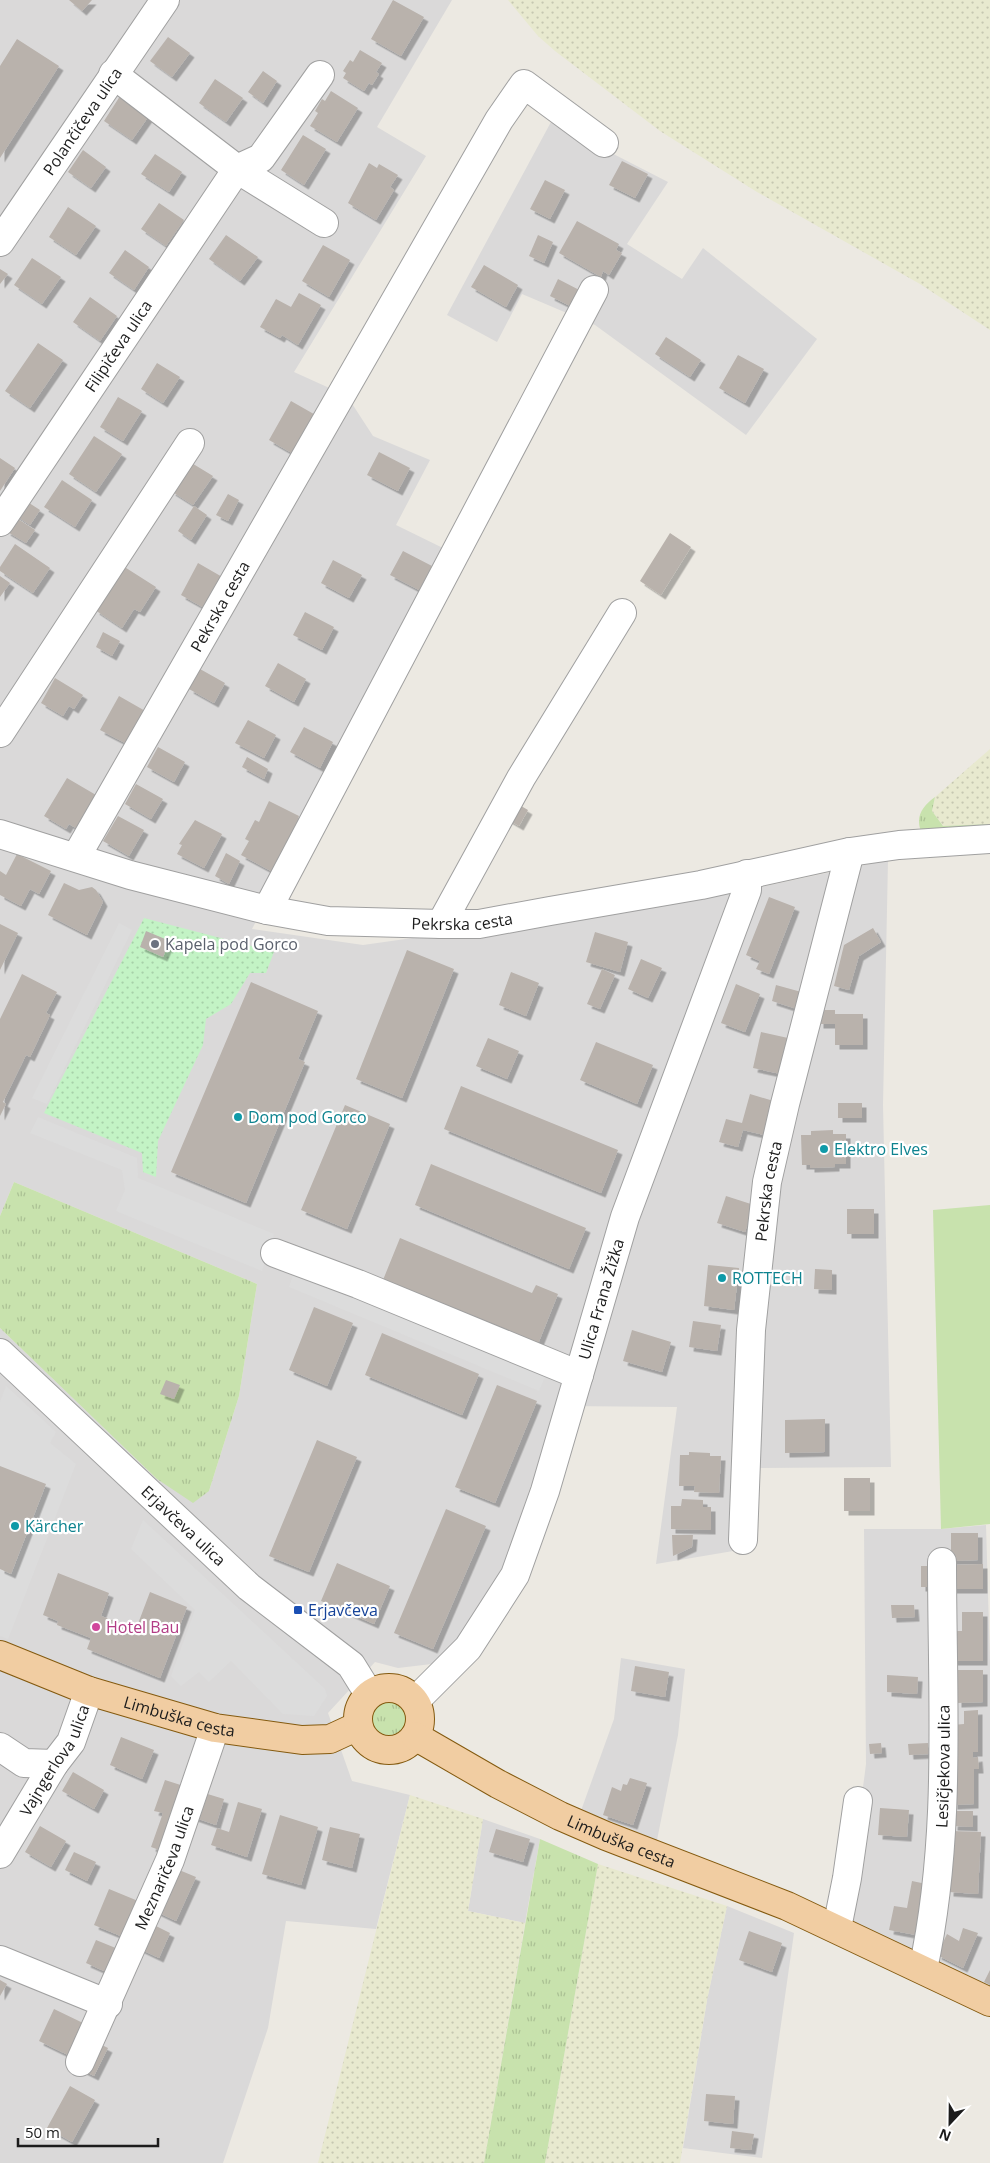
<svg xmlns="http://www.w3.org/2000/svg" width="990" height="2163" font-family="'Open Sans',sans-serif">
  <defs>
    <pattern id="farmland-dots" width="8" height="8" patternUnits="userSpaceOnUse" patternTransform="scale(1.25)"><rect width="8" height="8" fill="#e8e9cf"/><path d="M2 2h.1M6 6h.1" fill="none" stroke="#c6c7b1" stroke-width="1.8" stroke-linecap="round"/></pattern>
    <pattern id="grass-tufts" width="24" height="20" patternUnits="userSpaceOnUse" patternTransform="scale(1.25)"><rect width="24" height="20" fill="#c8e2ad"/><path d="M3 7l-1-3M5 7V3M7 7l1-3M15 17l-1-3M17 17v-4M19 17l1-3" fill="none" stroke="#abc194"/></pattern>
    <pattern id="park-dots" width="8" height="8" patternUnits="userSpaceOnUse" patternTransform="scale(1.25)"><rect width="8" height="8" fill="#c3f3c5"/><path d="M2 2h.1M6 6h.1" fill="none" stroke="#a7d0a9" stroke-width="1.8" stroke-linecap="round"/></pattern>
    <filter id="shadow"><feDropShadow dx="4.5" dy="4.5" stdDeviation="0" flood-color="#0004"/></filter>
  </defs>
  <rect width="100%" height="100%" fill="#ece9e2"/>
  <path fill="#dad9d9" d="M0,0h452l-75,127 49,29 -132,216 53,24 26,40 57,24 -34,65 51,25 -195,379 111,16 370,-52 155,-33 -5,245 8,362 -135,1 -11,81 -89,15 21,-157 -112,-1 -59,168 -66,89 -42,5 -23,-6 -47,51 24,68 58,14 -34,134 -90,-8 -18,107 -45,135h-223v-835l157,151 52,12 30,-95 18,-112 -243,-102 -14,34z
    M551,122l117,60 -41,62 55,35 21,-31 114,91 -71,96 -151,-110 -73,-31 -25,48 -50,-27z
    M986,1525l4,138v338l-145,-74 21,-163 -2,-235h77z
    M621,1658l64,11 -7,66 -23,115 -77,-31 36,-100z
    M483,1819l57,20 -15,84 -57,-12z
    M727,1906l67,27 -32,225 -79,-10 24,-148z"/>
  <path fill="url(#farmland-dots)" d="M508,0h482v330l-70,-46 -163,-92 -97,-61 -105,-80 -17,-15z
    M990,749v75l-47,2 -11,-15 3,-14z
    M410,1795l73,24 -15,92 57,12 -41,240h-166z
    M598,1864l129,42 -20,94 -27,163h-135z"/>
  <path fill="url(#grass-tufts)" d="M935,797l-3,14 11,15 47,-2v5l-69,2c-6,-15 2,-25 14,-34z
    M14,1182l243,102 -18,112 -30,95 -16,12 -36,-24 -157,-151v-112z
    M371 1717a18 18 0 1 1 36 0a18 18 0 1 1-36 0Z
    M540,1839l58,25 -53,299h-61z"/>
  <path fill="url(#park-dots)" d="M144,918l130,34 -8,21h-16l-19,31 -25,15 -3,26 -45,96 -2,36 -13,-5 -1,-19 -98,-40z"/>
  <path fill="#c8e2ad" d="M990,1205v319l-49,5 -8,-319z"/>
  <path fill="#dcdcdc" d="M119,923l13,7 -85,174 -15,-6z
    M38,1117l99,41 1,20 136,56 -12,37 -146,-60 9,-21 -3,-20 -92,-37z
    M295,1269l252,103 -8,19 -250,-104z
    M6,1386l50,46 -6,11 26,21 -68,175 -8,-3v-234z
    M143,1520l182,169 2,7 -13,20 -31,-2 -52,-53 -22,21 -10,-10 -18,14 -10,-10 24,-66 -64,-61z"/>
  <path fill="#b9b2ac" filter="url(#shadow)" d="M69,0h23l-10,11z
    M393,0l31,17 -23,39 -30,-17z
    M168,37l22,16 -18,24 -22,-16z
    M17,39l42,27 -59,92v-92z
    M360,50l22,13 -6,9 3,2 -7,11 -3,-2 -5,8 -21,-13 3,-5 -3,-2 7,-11 3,2z
    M263,71l14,10 -14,22 -15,-11z
    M215,79l28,19 -17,24 -27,-19z
    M331,91l27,17 -21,34 -27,-16 8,-13 -3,-2 7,-12 3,2z
    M122,93l29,20 -19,27 -28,-19z
    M303,135l23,14 -22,36 -23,-15z
    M83,150l23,17 -15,21 -23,-16z
    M155,154l27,18 -13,20 -28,-18z
    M622,161l26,13 -13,24 -26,-13z
    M369,163l8,5 2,-4 19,11 -8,12 4,3 -18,30 -28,-17z
    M545,180l20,10 -15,29 -20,-10z
    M159,203l25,17 -18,26 -25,-17z
    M68,207l28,19 -20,29 -27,-18z
    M577,221l42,23 -3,6 6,3 -13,22 -6,-4 -2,6 -42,-24z
    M226,235l32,22 -18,24 -31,-22z
    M538,235l15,7 -9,21 -15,-7z
    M323,245l27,15 -21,37 -27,-16z
    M125,250l24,17 -15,23 -25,-17z
    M32,258l29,19 -19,27 -28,-19z
    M484,265l34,20 -12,22 -35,-20z
    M0,269l8,5 -8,10z
    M558,279l29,15 -9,16 -28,-14z
    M299,293l22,12 -23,40 -16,-10 -2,3 -20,-11 16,-28 15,8z
    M90,297l27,19 -17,25 -27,-19z
    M666,337l35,23 -11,17 -35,-23z
    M38,343l25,17 -33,48 -25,-17z
    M738,355l26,14 -19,34 -26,-15z
    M157,363l23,14 -17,26 -22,-14z
    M118,397l24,14 -19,30 -23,-14z
    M291,401l28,16 -22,39 -28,-16z
    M94,436l28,18 -26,38 -27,-18z
    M379,452l31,16 -12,23 -31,-16z
    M0,458l15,10 -15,23z
    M190,462l23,14 -20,29 -22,-14z
    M62,480l30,20 -17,27 -31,-20z
    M228,494l11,6 -11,21 -12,-6z
    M23,499l17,11 -10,15 -17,-11z
    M194,506l13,9 -16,25 -13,-9z
    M15,517l20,13 -9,13 -20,-12z
    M670,533l21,14 -30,48 -21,-14z
    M15,544l35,24 -17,25 -33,-22v-4z
    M403,551l29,15 -13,24 -29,-15z
    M333,560l29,15 -13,23 -28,-15z
    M198,563l26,15 -18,31 -25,-14z
    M123,566l33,21 -16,25 -6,-3 -12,19 -27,-18z
    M0,576l10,7 -10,14z
    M305,612l29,15 -12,23 -29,-15z
    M103,632l17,9 -8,15 -16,-9z
    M278,663l28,16 -12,23 -29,-16z
    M200,669l25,14 -11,20 -25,-14z
    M55,678l28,17 -9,14 -5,-3 -6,10 -22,-13z
    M119,696l28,16 -18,33 -29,-15z
    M248,720l28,15 -12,23 -29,-15z
    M304,727l29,15 -13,26 -30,-16z
    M158,747l27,15 -11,20 -27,-15z
    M247,757l21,12 -4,10 -22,-12z
    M67,778l29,17 -14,29 -3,-1 -3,5 -7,-4 -3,5 -22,-13z
    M136,784l27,15 -12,20 -26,-15z
    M269,801l30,15 -17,42 -3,-2 -8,15 -30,-16 8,-14 -4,-2 10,-19 4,2z
    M516,803l12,7 -9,16 -12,-7z
    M118,816l26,14 -15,26 -26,-15z
    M195,820l27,14 -18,34 -27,-14 5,-9 -3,-1z
    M226,853l14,8 -11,23 -14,-8z
    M17,854l34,17 -12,23 -9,-5 -9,17 -21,-11v-24l6,4z
    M64,883l15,7 13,-3 4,3 7,12 -16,33 -39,-20z
    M769,897l26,10 -26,67 -13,-5 4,-8 -14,-6z
    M0,924l18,9 -18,37z
    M873,928l8,14 -22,14 -10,34 -15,-4 10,-41z
    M146,931l24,10 -7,16 -23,-10z
    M595,932l33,10 -8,30 -34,-10z
    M407,950l47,19 -52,129 -46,-19z
    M641,959l21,9 -14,30 -20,-9z
    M602,969l13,6 -15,34 -13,-5z
    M511,972l28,11 -13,33 -27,-11z
    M22,974l35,18 -11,21 4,2 -20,42 -4,-2 -23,47 3,2 -6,12v-97z
    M251,982l67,29 -20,48 7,3 -59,141 -75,-31z
    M736,984l24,10 -15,38 -24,-9z
    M776,985l29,8 -5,17 -28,-9z
    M819,1010h16v4h28v31h-28v-21h-16z
    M761,1032l27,6 -7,36 -28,-6z
    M488,1038l31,13 -12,28 -31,-13z
    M596,1042l57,23 -16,39 -57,-24z
    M461,1086l157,64 -17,43 -157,-64z
    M750,1094l27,8 -9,34 -25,-6 -5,17 -19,-5 7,-23 16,4z
    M838,1103h24v15h-24z
    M345,1105l45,19 -43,105 -46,-19z
    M833,1130v4h13v30h-11v3l-25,1v-3h-8l-1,-30h10v-4z
    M431,1164l155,64 -17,41 -154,-64z
    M726,1196l28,9 -9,27 -28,-9z
    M847,1209h27v25h-27z
    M400,1238l132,55 4,-8 22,9 -20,50 -155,-64z
    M708,1265l31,3 -5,42 -30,-4z
    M815,1269l17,1v20l-18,-1z
    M314,1307l39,16 -26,63 -38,-16z
    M693,1321l28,4 -4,26 -28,-4z
    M632,1330l39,12 -9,30 -39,-11z
    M382,1333l97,41 -17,41 -97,-40z
    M166,1380l14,5 -6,14 -14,-5z
    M497,1385l40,16 -42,102 -40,-16z
    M825,1419v33l-40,1v-33z
    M317,1440l40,17 -48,115 -40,-16z
    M689,1452l21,1v3h11l-2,37 -25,-1 1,-6h-16l1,-31h9z
    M0,1466l46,18 -35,90 -11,-5z
    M844,1478h26v33h-26z
    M682,1499l21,1v7h8v23l-40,-1v-23h10z
    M446,1509l40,17 -53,123 -39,-16z
    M951,1533h27v27l-27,1z
    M672,1535h21l-1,12 -19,9z
    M337,1563l53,23 -16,38 -53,-23z
    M983,1564v25h-32v-24z
    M921,1566h13v21h-13z
    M58,1573l51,20 -8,23 35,13 14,-37 37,15 -27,71 -73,-29 4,-11 -34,-13 1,-4 -15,-6z
    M891,1605h23l1,12 -23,1z
    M962,1612h21v49h-30v-30h9z
    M635,1666l34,6 -4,25 -34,-6z
    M957,1670h26v32l-26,1z
    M887,1675l31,2 -1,17 -30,-2z
    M978,1710v42h-5v6l5,-1 1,12h-5v35l-21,1 -1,-80 12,-1v-13z
    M121,1737l33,13 -12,29 -32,-14z
    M881,1743l1,10 -12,1 -1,-10z
    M928,1743l1,11 -20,1 -1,-11z
    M73,1772l31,18 -10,19 -32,-18z
    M630,1778l17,5 -14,42 -30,-10 9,-28 9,4 2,-7 4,1z
    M165,1780l25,8 -22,65 -17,-6 12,-34 -9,-2z
    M201,1792l23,7 -8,26 -23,-8z
    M238,1802l24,7 -15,48 -36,-12 6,-17 12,4z
    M880,1808l29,2 -2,27 -29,-2z
    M954,1811h19v16l-20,-1z
    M280,1815l38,12 -17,58 -39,-11z
    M40,1826l26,15 -15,26 -26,-15z
    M330,1827l30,7 -8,34 -30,-8z
    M496,1829l34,10 -7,23 -34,-10z
    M952,1831l29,1 -3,62 -29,-2z
    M74,1852l22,10 -9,19 -22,-11z
    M172,1867l24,10 -20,44 -23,-11z
    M912,1881l24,5 -9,51 -38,-7 5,-24 13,2z
    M109,1889l34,14 -15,36 -34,-14z
    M150,1923l20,10 -11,25 -21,-10z
    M963,1928l15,5 -15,35 -26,-13 10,-21 12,7z
    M749,1931l33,12 -10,29 -33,-12z
    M96,1940l27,11 -10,24 -27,-12z
    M990,1970v15l-6,-3z
    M0,1980l7,4 -7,12z
    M54,2009l29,14 -15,32 -29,-14z
    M94,2041l14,7 -14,28 -14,-7z
    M70,2086l25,14 -23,42 -25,-14z
    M706,2094l29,2 -2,28 -29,-3z
    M732,2131l22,3 -3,16 -21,-2z"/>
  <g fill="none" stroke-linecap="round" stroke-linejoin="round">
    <defs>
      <g id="minor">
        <path d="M113,74l124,95 87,54"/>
        <path id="s1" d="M0,242l165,-242"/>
        <path id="s2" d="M0,522l237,-353 24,-11 59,-83"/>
        <path d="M0,733l190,-290"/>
        <path id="s3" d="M0,834l130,41 137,35 61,11 113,3h38l71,-13 151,-26 149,-33 49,-7 91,-6"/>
        <path id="s4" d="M76,857l423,-737 25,-36 80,59"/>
        <path d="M267,910l327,-620"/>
        <path d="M441,924l80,-146 101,-165"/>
        <path d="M275,1253l83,31 221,91"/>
        <path id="s5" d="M0,1353l249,234 102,78 18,29"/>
        <path id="s6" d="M743,1540l8,-210 16,-148 18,-78 65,-252"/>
        <path id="s7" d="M415,1701l53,-53 47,-73 30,-84 80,-274 122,-327v-16"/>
        <path d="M0,1747l24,16 30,1"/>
        <path id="s8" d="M0,1854l54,-90 17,-22 18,-51"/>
        <path d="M837,1928l10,-50 11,-77"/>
        <path d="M0,1960l108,44"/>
        <path id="s9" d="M923,1969c29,-133 19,-271 19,-407"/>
        <path id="s10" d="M80,2062l90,-202 45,-132"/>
      </g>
      <g id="major">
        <path id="s11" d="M0,1655l89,36 126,37 87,12 28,-1 28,-13"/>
        <circle cx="389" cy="1719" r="31"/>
        <path id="s12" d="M415,1736l83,48 62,32 46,20 181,70 203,96"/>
      </g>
    </defs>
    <use href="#minor" stroke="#a0a0a0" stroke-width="30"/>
    <use href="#major" stroke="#845a0f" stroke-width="30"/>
    <use href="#minor" stroke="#fff" stroke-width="28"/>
    <use href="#major" stroke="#f1cda2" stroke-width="28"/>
  </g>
  <circle fill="#6b7280" stroke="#fff" stroke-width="2" cx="155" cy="944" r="5"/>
  <g fill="#0f9aa8" stroke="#fff" stroke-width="2">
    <circle cx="238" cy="1117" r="5"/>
    <circle cx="824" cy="1149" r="5"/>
    <circle cx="722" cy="1278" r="5"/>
    <circle cx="15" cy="1526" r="5"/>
  </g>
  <rect fill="#1a4fb4" stroke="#fff" stroke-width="2" x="293" y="1605" width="10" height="10" rx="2.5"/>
  <circle fill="#d1479c" stroke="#fff" stroke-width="2" cx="96" cy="1627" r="5"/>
  <g text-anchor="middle" stroke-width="4.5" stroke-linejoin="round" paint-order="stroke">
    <g font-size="16" fill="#1c1c1c" stroke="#fff">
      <text dy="6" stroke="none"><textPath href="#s1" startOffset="146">Polančičeva ulica</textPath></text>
      <text dy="6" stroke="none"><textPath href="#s2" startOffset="212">Filipičeva ulica</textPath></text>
      <text dy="6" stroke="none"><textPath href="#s4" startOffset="289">Pekrska cesta</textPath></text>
      <text dy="6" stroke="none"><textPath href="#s3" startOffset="474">Pekrska cesta</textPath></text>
      <text dy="6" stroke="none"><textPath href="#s6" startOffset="350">Pekrska cesta</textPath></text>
      <text dy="6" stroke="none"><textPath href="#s7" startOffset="451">Ulica Frana Žižka</textPath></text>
      <text dy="6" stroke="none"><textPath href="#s5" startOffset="252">Erjavčeva ulica</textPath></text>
      <text dy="6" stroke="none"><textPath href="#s11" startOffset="190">Limbuška cesta</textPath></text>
      <text dy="6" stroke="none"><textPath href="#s8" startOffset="109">Vajngerlova ulica</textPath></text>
      <text dy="6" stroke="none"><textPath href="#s9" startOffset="204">Lesičjekova ulica</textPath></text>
      <text dy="6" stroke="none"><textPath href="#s12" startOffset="232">Limbuška cesta</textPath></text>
      <text dy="6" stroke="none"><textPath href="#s10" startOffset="212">Meznaričeva ulica</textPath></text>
    </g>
    <g font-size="16" fill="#5b616d" stroke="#fff" text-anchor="start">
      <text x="165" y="950">Kapela pod Gorco</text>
    </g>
    <g font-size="16" fill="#0d838f" stroke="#fff" text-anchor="start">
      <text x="248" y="1123">Dom pod Gorco</text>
      <text x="834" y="1155">Elektro Elves</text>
      <text x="732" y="1284">ROTTECH</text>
      <text x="25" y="1532">Kärcher</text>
    </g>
    <g font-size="16" fill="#164399" stroke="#fff" text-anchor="start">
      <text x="308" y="1616">Erjavčeva</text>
    </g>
    <g font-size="16" fill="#b23c85" stroke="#fff" text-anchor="start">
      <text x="106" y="1633">Hotel Bau</text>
    </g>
  </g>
  <g transform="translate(950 2123) rotate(202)" stroke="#ffffff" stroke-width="4" paint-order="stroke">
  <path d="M0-4L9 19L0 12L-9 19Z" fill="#1c1c1c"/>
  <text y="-8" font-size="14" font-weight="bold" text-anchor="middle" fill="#1c1c1c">N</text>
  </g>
  <path d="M18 2138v8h140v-8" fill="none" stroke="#1c1c1c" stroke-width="2.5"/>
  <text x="25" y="2138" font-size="15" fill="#1c1c1c" stroke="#ffffff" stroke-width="4" paint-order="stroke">50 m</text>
</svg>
